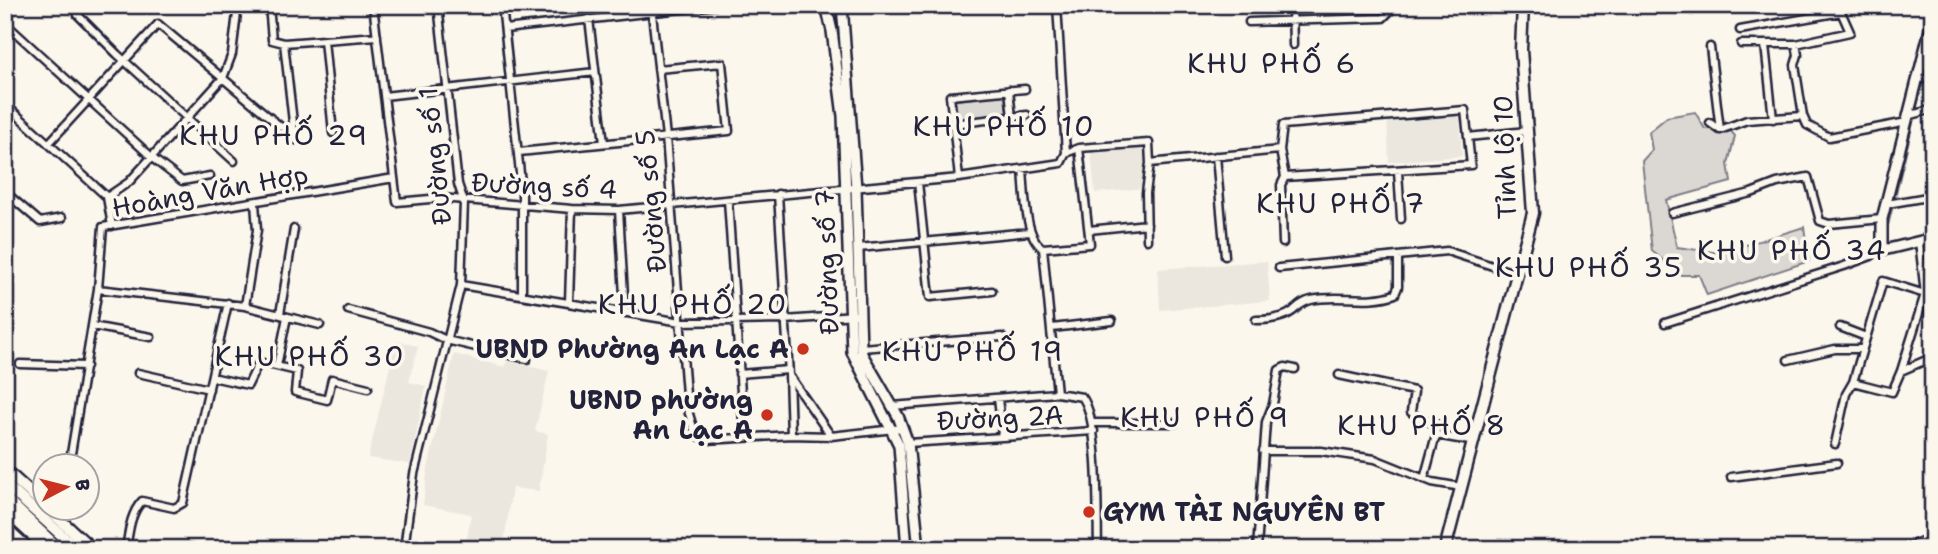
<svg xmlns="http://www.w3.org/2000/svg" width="1938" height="554" font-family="'Shantell Sans',sans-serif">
  <rect width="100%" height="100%" fill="#fbf7ec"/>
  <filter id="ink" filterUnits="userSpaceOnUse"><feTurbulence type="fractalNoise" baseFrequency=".0143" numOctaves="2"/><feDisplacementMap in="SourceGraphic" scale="14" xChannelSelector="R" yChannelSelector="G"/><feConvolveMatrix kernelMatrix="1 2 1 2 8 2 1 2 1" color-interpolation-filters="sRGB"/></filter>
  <g filter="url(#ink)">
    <path fill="#ebe7df" d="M1459,112l3,44 -73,6 -2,-45z
      M1144,147l1,41 -50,5 -4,-41z
      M1267,261l3,40 -110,9 -2,-41z
      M396,341l22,5 -9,36 17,4 -16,78 -42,-6z
      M454,354l51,13 2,-6 42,10 -14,60 13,3 -9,57 -27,-3 -9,61h-38l6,-35 -48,-9 4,-32z"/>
    <path fill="#dbd8d3" stroke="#7e7d87" stroke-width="2" d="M1005,94l2,20 -49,6 -3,-20z
      M1695,112l10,17 25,1 5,6 -7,28 3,18 -65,18 11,47 43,6 84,-26 5,34 -102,34 -8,-20h-19l-28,-24 -10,-90 10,-11 -3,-18 18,-15z"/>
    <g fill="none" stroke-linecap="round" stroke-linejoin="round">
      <path stroke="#787681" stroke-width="2.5" d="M1886,233l47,-193"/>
      <defs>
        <path id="street" d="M74,5l4,10 39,39 117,107
          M269,5l3,35 12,3 93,-7
          M373,5l24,197 44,-4 131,11 47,1 340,-32 102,-15 5,-10 -9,-148
          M502,5l20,187v102
          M651,5l15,132 21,270 8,27 11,6 85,-5 40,1 72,-8
          M1292,5l1,40
          M1691,10l34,-5
          M589,19l15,124
          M1249,22l134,-4 10,-10v-3
          M5,23l151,138 26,20 28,-5
          M505,29l211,-24
          M1740,30l101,-18
          M324,40l9,93
          M284,43l11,97
          M1741,44h55l54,-12 -12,-27
          M1796,44l2,11 -3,10 8,51
          M1765,45l8,74
          M1710,47l10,83
          M1918,78l15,2
          M1009,90l3,27
          M384,96l211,-24
          M5,104l102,93 5,29
          M1908,116l25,-7
          M1710,123l10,7 27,-10 56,-4 4,9 22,12 78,-15
          M953,124l74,-9
          M49,143l109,-119 123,103
          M1280,150l5,27 186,-12 -3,-28
          M519,152l210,-21 -7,-68 -64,6
          M1066,153l13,-5 70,-5 1,20 130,-13 3,-25 182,-15 3,27 59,-6
          M1216,156l9,100
          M1023,169c2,22 1,68 20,79l14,145
          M1398,171l3,48
          M959,178l-9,-82 75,-7
          M918,182l12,115 62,-6
          M5,192l35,30 22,-4
          M778,194l11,181 2,60
          M107,197l22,-15 94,-104 9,-24 6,-49
          M728,200l16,237
          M1887,204l46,-8
          M619,210l6,103
          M1672,213l79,-20 26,-10 31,-6 12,44 9,3 53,-5
          M1089,230l58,-6
          M1147,240l-1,-47 4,-30
          M1283,243l-2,-58 4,-8
          M858,248l172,-16
          M1043,248l47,-4 -11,-96
          M1279,268l168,-17 70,23
          M461,285l220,37 104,-2 70,-5
          M98,289l147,17 75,19
          M569,302l3,-93
          M245,306l12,-76 -2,-27
          M348,310l81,22 17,8 81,19
          M280,314l14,-85
          M1256,320c12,0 27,-1 37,-9 6,-5 9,-9 18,-11 27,-6 58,4 84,-6l3,-7v-30
          M1665,323l179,-57 27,-10 11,-8
          M92,326l59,11
          M1840,327l26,10
          M1052,328l60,-7
          M861,348l141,-11
          M1788,360l47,-11h27
          M20,364l66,2
          M277,366l10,-49
          M1901,371l32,-14
          M138,373l71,16
          M739,374l49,-4
          M1339,375l75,16 -3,21 8,6 17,6v11l39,7
          M212,377l36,8 11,-23 38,9 -2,21 32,8 5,-21 36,9
          M790,377l41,59
          M1853,382l39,10 9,-21 24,-77 -6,-53
          M998,398l4,38
          M892,406l165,-13 25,4c18,22 15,119 16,152
          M1093,423h82
          M908,443l186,-12
          M1835,444l11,-50 7,-12 30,-101 42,13
          M1263,451h58l54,8 57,23 29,5
          M69,466l29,-177 5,-62 291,-49
          M1731,477l106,-14
          M1424,479l12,-44
          M126,549c3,-17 4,-35 16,-48l32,7 9,-5 45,-200
          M404,549l10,-75 47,-189 3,-83 -6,-18 -20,-179
          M1257,549l9,-127 7,-18 6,-34 6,-3 10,2"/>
        <path id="secondary" d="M826,5l6,26 11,85 9,236 47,93 8,104
          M842,5l14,183 5,160 1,6 36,62 10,27 11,106
          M1933,18l-51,201v29l6,1 45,-11
          M1907,549l26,-11"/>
        <path id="primary" d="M5,470l41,37
          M5,484l72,65
          M5,498l54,51
          M47,508l45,41
          M5,510l42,39
          M1445,549l88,-336 -12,-163 2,-45"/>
      </defs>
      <use href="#street" stroke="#22223b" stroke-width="11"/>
      <use href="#secondary" stroke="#22223b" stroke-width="14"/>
      <use href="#primary" stroke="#22223b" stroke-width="15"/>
      <use href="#street" stroke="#fbf7ec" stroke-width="6"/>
      <use href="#secondary" stroke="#fbf7ec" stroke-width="9"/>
      <use href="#primary" stroke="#fbf7ec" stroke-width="10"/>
    </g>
  </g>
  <g fill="#c8321e" stroke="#fbf7ec" stroke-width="2.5">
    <circle cx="803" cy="349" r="7"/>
    <circle cx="767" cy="415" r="7"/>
    <circle cx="1089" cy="512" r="7"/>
  </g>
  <g text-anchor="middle" stroke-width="7" stroke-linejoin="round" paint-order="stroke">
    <g font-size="26" fill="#22223b" stroke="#fbf7ec">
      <text transform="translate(435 156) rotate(-96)" y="9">Đường số 1</text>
      <text transform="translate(1505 157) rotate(-92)" y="9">Tỉnh lộ 10</text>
      <text transform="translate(544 186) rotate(3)" y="9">Đường số 4</text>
      <text transform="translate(210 191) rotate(-10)" y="9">Hoàng Văn Hợp</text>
      <text transform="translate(651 201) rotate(-95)" y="9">Đường số 5</text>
      <text transform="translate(827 262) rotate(-92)" y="9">Đường số 7</text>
      <text transform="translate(1000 418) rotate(-3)" y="9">Đường 2A</text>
    </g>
    <g font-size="26" font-weight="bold" fill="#22223b" stroke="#fbf7ec" text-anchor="end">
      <text x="789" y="358">UBND Phường An Lạc A</text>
      <text x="753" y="409">UBND phường<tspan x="753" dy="30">An Lạc A</tspan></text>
      <text x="1103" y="521" text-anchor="start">GYM TÀI NGUYÊN BT</text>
    </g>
    <g font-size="28" letter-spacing="2" fill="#22223b" stroke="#fbf7ec">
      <text x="1272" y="73">KHU PHỐ 6</text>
      <text x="1004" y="136">KHU PHỐ 10</text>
      <text x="274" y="145">KHU PHỐ 29</text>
      <text x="1341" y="213">KHU PHỐ 7</text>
      <text x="1792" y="260">KHU PHỐ 34</text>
      <text x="1589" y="277">KHU PHỐ 35</text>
      <text x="693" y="314">KHU PHỐ 20</text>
      <text x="973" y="361">KHU PHỐ 19</text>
      <text x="310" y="366">KHU PHỐ 30</text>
      <text x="1205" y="427">KHU PHỐ 9</text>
      <text x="1422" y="435">KHU PHỐ 8</text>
    </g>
  </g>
  <rect width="1938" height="554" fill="none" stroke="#fbf7ec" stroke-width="28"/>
  <rect x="14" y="14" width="1910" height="526" fill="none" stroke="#22223b" stroke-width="2.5" filter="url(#ink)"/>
  <g transform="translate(66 487) rotate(83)"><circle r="33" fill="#fbf7ec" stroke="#a4a2a5" stroke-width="2"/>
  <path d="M0-5L12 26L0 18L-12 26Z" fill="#c8321e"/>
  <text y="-10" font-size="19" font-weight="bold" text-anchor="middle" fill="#22223b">B</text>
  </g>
</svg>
